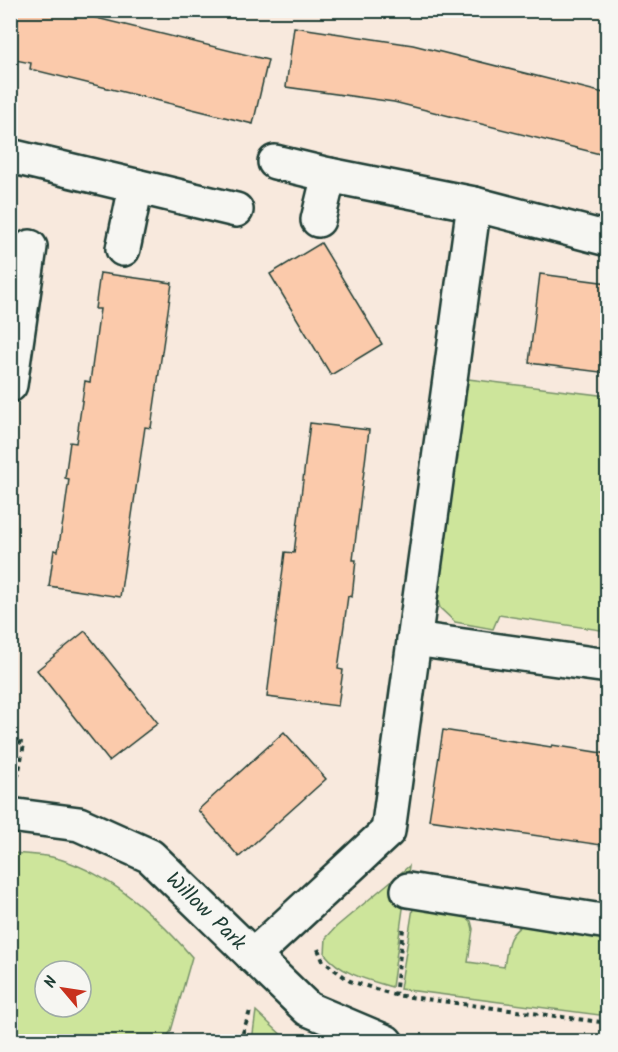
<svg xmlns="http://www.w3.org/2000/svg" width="618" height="1052" font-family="Kalam,sans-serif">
  <rect width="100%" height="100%" fill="#f8e9dd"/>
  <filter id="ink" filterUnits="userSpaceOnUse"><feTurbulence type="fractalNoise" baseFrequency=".0167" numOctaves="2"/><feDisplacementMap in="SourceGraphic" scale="12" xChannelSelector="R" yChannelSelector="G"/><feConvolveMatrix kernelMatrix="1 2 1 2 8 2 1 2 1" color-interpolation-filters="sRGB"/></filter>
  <g filter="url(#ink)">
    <path fill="#cde59b" stroke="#769168" stroke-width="1.5" fill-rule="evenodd" d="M468,379l139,17v235l-108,-16 -6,14 -38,-7 -15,-14 -6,-21z
      M11,853c13,1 28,1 41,4 56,14 103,57 140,100l-21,74 -7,10h-153zM45,971h36v36h-36z
      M409,866l-17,121c-24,-7 -51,-13 -67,-33l1,-16 10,-11z
      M413,908l49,7 9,6 2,8 -5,33 36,5c4,-19 1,-31 20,-43l83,13v79l-207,-27z
      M256,1011l32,30h-36z"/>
    <path fill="#fbcaab" stroke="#1f3d34" stroke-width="1.5" d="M10,10h54l204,50 -15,64 -223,-55 1,-6 -21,-4z
      M294,27l119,18 195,49v62l-214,-54 -108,-15z
      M321,243l61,101 -51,31 -61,-101z
      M100,273l72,10 -21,145 -6,-1 -25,170 -71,-11 5,-36 4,1 6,-36 5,-36 -4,-1 5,-36 6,1 9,-62 5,1 10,-73h-5z
      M540,274l68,9v90l-79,-10z
      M310,423l59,7 -16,130h3l-4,37 -4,-1 -10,73 5,1 -5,36 -71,-9 18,-145 9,1z
      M85,631l73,92 -49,38 -72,-91z
      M443,730l108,17 1,-2 56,9v92l-179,-26z
      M284,732l42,47 -87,78 -41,-47z"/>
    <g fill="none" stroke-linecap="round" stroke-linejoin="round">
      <defs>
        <g id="minor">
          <path d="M10,156l226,54"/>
          <path d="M275,162l54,13 145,29"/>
          <path d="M318,220l11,-45"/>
          <path d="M123,249l13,-63"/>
          <path d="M10,385l20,-138"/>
          <path d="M414,639l194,27"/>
          <path id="s1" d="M10,815l69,9 71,32 158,153 78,33"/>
          <path d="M408,890l200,32"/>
          <path d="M253,956l135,-125 86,-627 134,35"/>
        </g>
      </defs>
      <use href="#minor" stroke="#1f3d34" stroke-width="38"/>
      <path stroke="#1f3d34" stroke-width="4" stroke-dasharray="4.5 4.5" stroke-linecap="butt" d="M10,738l14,6 -6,32
        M318,949l5,12 27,20 45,14 213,28
        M395,996l8,-67
        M240,1042l11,-34"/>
      <use href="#minor" stroke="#f6f6f2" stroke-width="33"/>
    </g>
  </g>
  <g text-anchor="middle" stroke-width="4.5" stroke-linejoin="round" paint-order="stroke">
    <g font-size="21" fill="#1f3d34" stroke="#f6f6f2">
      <text dy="7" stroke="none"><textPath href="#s1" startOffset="226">Willow Park</textPath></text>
    </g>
  </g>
  <rect width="618" height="1052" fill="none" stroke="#f6f6f2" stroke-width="36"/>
  <rect x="18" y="18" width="582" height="1016" fill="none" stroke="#1f3d34" stroke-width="2" filter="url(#ink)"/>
  <g transform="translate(63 989) rotate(299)"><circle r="28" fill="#f6f6f2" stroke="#a0aca6" stroke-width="1.5"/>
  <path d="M0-4.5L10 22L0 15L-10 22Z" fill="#c8321e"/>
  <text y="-9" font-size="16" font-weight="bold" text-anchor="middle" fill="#1f3d34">N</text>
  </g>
</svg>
